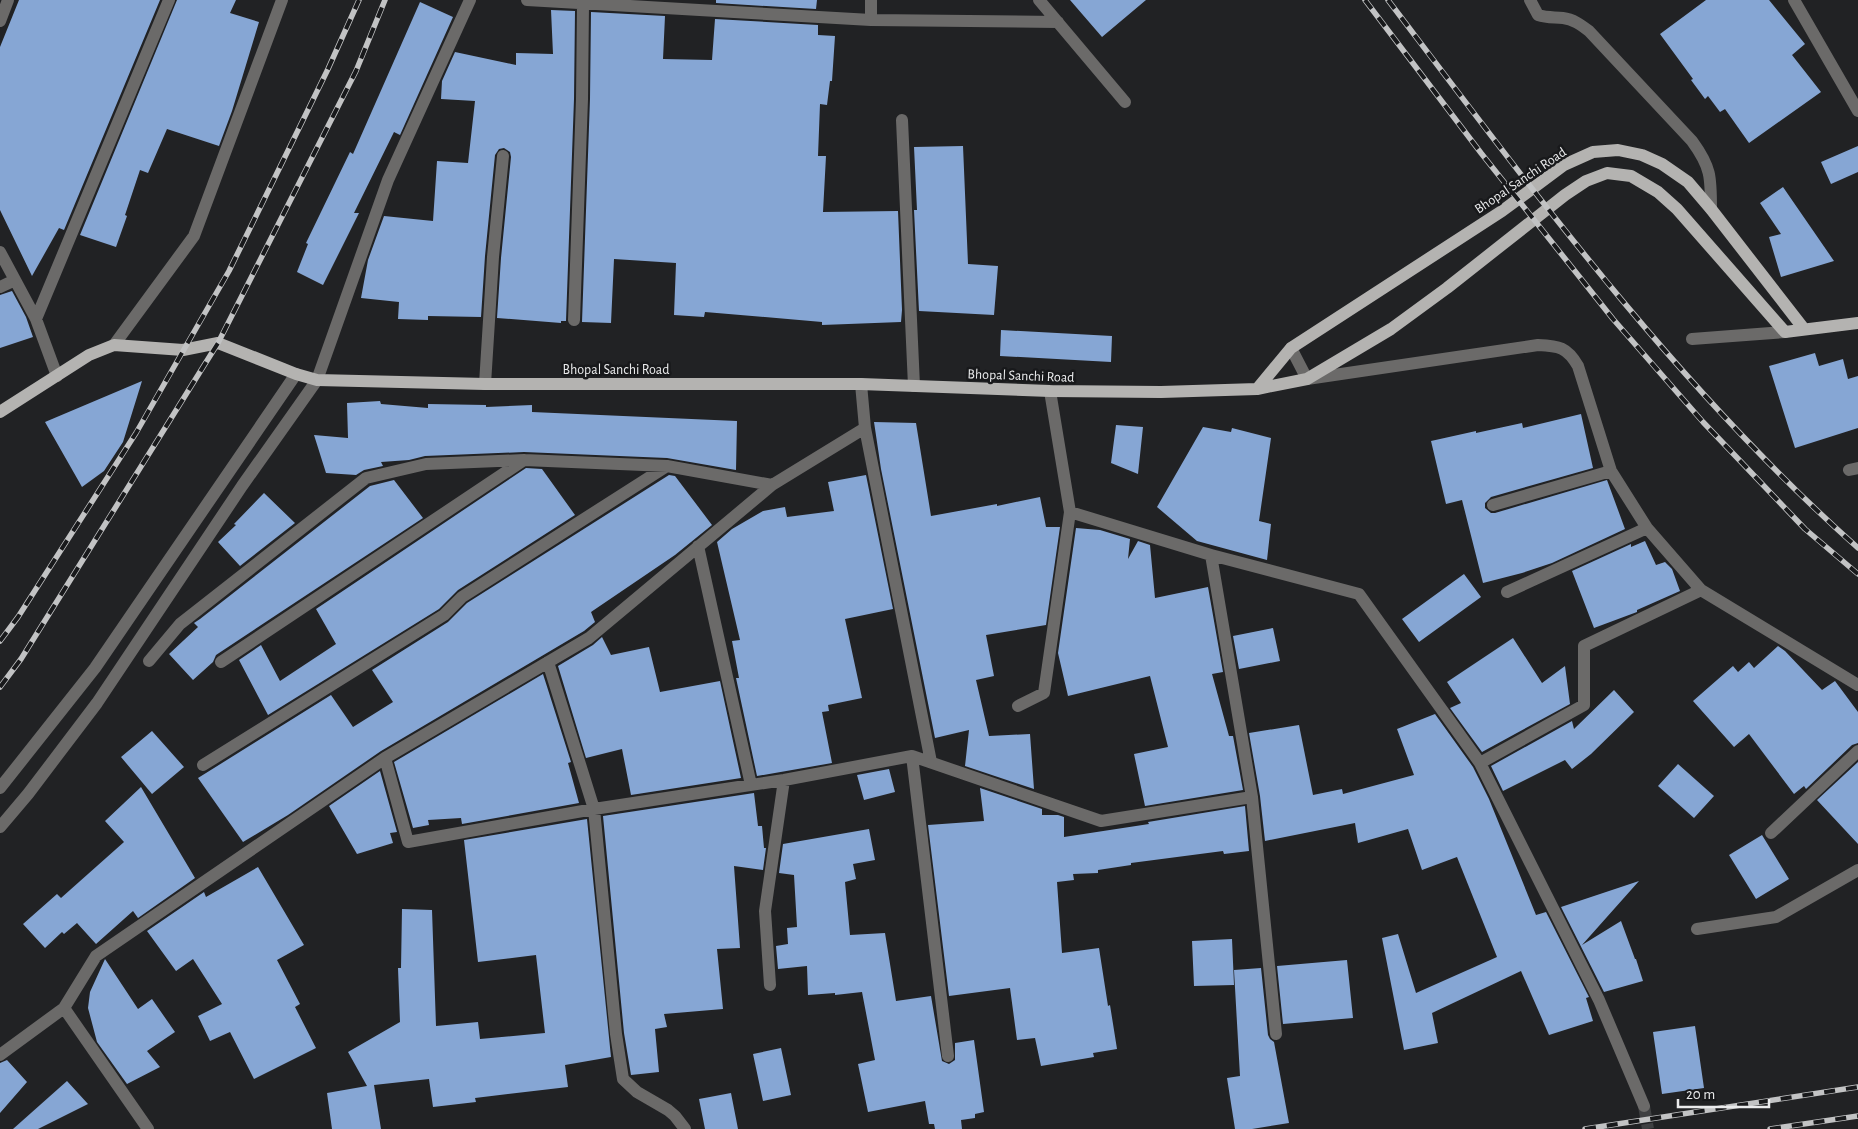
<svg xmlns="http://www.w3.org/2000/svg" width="1858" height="1129" font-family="'Alegreya Sans',sans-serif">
  <rect width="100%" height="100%" fill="#212224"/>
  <path fill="#86a6d4" d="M19,0h141l-96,230 -5,-2 -27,48 -32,-66v-163z
    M177,0h59l-6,13 29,9 -27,89 -13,35 -52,-17 -19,44 -8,-3 -15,45 2,1 -11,31 -36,-12z
    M716,0h101l-1,9 -100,-6z
    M1070,0h76l-44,37z
    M1706,0h63l36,44 -13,11 29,37 -72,51 -24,-34 -5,3 -12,-16 -3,3 -14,-19 2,-1 -33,-45z
    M420,2l33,15 -53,118 -6,-3 -40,81h5l-36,72 -26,-13 11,-28 -2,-1 44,-91 3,2z
    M551,10l24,1 -1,88 -8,222h-5v2l-64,-5 4,-60 10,-101 -1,-5 -6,-4 -5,1 -4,6 -10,101 -4,61 -53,-1v4l-30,-1 1,-17 -38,-4 7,-38 16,-44 49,5 4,-60 31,2 7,-62 -34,-2 1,-18 13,-29 61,13v-12l37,1z
    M591,12l74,4 -2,43 49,1 3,-41 103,6v10l17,1 -3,45h-2l-3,24 -7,-1 -2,52h8l-3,56 75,-1 4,99 -1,12 -79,3v-3l-117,-10 -1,5 -30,-2 2,-52 -62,-4 -3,64 -29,-1 8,-223z
    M963,146l5,118 30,2 -4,49 -75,-4 -5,-101h3l-3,-63z
    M1858,146v26l-27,12 -10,-22z
    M1783,187l51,74 -53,16 -12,-40 12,-3 -21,-31z
    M12,291l14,26 7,20 -33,11v-53z
    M1001,330l111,6 -1,26 -111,-6z
    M1815,353l4,13 24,-7 5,20 10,-3v52l-63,20 -26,-82z
    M142,381l-19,61 -19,29 -22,16 -37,-65z
    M380,401l1,3 47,4v-4l58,1v2l46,-2v7l205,9 -1,49 -69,-12 -143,-6 -99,4 -16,4 -28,2 2,4 -19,4 -8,5 -30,-2 -12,-38 34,3 -1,-35z
    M1581,414l12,54 -102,29 -6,6v5l6,5h4l112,-33 18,49 -73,34 -30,10 -39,10 -21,-83 -16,4 -15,-63 45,-10v2l46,-10 1,5z
    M874,422l42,1 15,93 66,-12v2l43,-9 6,30h14l-14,98 -60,10 8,41 -18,4 13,56 41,-2 4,55 -69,-23 4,-36 -34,8 -54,-269z
    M1116,425l27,2 -5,47 -27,-11z
    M1203,427l28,5 1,-4 39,10 -12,83 12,3 -4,36 -70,-19 -40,-34z
    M526,468l16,1 33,46 -117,75 -19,19 -171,106 -29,-55 22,-15 19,36 56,-37 -20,-35z
    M669,475l6,1 37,49 -37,30 -84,57 4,10 -11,9 -203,120 -93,64 -45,27 -45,-64 133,-83 22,32 40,-25 -21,-32 76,-48 19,-19z
    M866,475l27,134 -48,10 17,79 -34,7 1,6 -7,1 10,51 -75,13 -21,-98h3l-7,-37 8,-1 -23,-98 15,-13 31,-18 22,-4 2,10 47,-6 -6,-29z
    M394,480l29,38 -207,137 -3,7 -20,18 -24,-26 29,-27 -4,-4 6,-4 170,-133z
    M264,493l31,30 -55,43 -22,-24 18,-17 -2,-1z
    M1076,528l24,2 30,9 -2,20 10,-18 12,4 5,53 53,-11 15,85 -11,2 17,62h4l10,54 -98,16 -11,-52 34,-7 -18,-71 -82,20 -10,-43z
    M1645,541l11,24 9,-3 7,7 8,22 -43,19v2l-43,16 -22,-57 59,-27v3z
    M1464,574l17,23 -62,45 -17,-23z
    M1273,628l7,33 -41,8 -6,-33z
    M602,637l9,18 38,-8 11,45 60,-11 21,97 -110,17 -9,-46 -36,9 -28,-92 35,-21z
    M1513,638l29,45 23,-17 5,38 -88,48 -32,-44 11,-5 -14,-21z
    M1778,646l7,5 37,39 13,-9 23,31v31l-6,2 -46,44 -2,-3 -10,8 -45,-60 -15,13 -41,-46 40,-35 5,6 11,-10 5,6z
    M543,674l28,88 -3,1 11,40 -117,21 -1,-6 -33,2 1,5 -16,3 -19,-66z
    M1614,690l20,22 -43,42 -19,15 -7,-9 -62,31 -12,-25 81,-45 2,8z
    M1435,714l38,53 16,32 47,116 10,-3 43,85 -3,1 7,23 -44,14 -28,-64 -89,42 6,30 -34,7 -22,-112 16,-4 18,59 81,-36 -40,-100 -35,13 -14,-41 -50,14 -3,-20 -90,18 -5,-45 -11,-63 50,-8 14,70 29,-6 1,5 71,-19 -17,-46z
    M152,731l32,36 -32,27 -31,-37z
    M1858,762v82l-41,-44z
    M1678,764l36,32 -20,22 -36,-32z
    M889,769l6,23 -31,8 -7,-25z
    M380,771l17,61 -7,1 3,10 -36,11 -28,-48z
    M141,787l54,91 -57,40 -5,-7 -37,33 -19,-21 -13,11 -2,-2 -17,16 -22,-24 34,-30 4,4 63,-56 -19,-21z
    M980,788l62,21v6h16l6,2v20l85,-13 -1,-2 97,-16 4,45 -25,3 -1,-3 -92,12v2l-33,5v3l-25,1 1,6 -17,2 5,71 37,-5 9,58 2,-1 7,44 -24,4 1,4 -53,9 -6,-28 -18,2 -7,-52 -61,8 -21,-171 56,-4z
    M754,793l4,33h4l2,22h2l-3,22 -29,-4 6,82 -23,1 6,60 -59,5 3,13 -12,2 4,43 -28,3 -7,-42 -21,-217z
    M587,819l24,238 -46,8 3,22 -93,11 1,4 -43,5 -4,-28 -55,6 7,44h-49l-5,-36 40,-7 -19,-34 52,-30 -2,-54h3l1,-59 30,1 4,116 42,-4 2,17 65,-6 -9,-78 -58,7 -14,-122z
    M869,829l6,31 -22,4 3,15 -11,3 5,53 35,-2 11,68 35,-5 11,65 7,3 6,-4v-17l19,-3 10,72 -9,2v4l-14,2 1,9h-27l-1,-5h-5l-4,-23 -57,11 -10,-48 17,-4 -13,-68 -27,3v-2l-27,2 -1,-29 -29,3 -2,-23 12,-2 -1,-16 10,-1 -3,-52 -15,-2 4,-29z
    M1762,835l27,44 -33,20 -27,-44z
    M258,867l46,78 -27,15 23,44 -5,3 21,41 -62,31 -24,-47 -20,9 -12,-25 24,-12 -29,-45 -17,12 -29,-40 57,-39 2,5z
    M1639,881l-57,64 39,-24 14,38h1l7,22 -39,11 -43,-85z
    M1232,939l2,46 -40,1 -2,-45z
    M105,959l33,50 14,-10 23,33 -28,19 13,16 -33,17 -30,-42 -9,-34 2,-16z
    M1347,960l6,58 -70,6 -6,-58z
    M1261,968l7,67 2,4 4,3 15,81 -37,6h-17l-8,-51 13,-2 -6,-106z
    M1695,1026l9,62 -42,6 -9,-62z
    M781,1048l10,47 -28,6 -10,-47z
    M7,1060l20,22 -27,31v-50z
    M67,1081l21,23 -50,25h-25z
    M731,1093l7,36h-33l-6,-30z"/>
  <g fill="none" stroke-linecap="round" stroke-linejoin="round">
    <path stroke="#3f4042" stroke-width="12" stroke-dasharray="12 6" stroke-linecap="butt" d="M1644,1106l4,23"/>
    <path stroke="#6b6a69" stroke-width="12" d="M527,0l344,20 187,2
      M1039,0l86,102
      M1530,0l8,15c9,3 16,2 25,3 10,1 18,7 26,13l103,110c19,26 19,36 19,68
      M1794,0l64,111
      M871,20v-20
      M0,21l8,-21
      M902,120l12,266
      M0,252l36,67 21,57
      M0,287l15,-7
      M36,319l133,-319
      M574,320l8,-221 1,-94
      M1692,339l93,-7
      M114,345l80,-109 88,-236
      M1291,348l16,31 231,-34c21,1 29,2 40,21l33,105 36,57 54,62 157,95
      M485,384l8,-127 10,-101
      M861,384l4,44 66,334
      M1849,470l9,-2
      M1493,505l118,-34
      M1070,512l141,43 148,39 121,169 119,237 45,106
      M698,546l53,239
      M1211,555l41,242 24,237
      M1507,592l140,-64
      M149,661l31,-37 186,-146 60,-14 98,-4 143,6 105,19
      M221,662l303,-202
      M548,662l46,147 22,225 7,45 14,13 31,18 7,6 10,13
      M1018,706l26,-13 26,-181 -20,-121
      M912,756l36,300
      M385,758l23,84 186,-33 190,-29 128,-24 189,65 151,-24
      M1480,763l104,-58v-59l117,-56
      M203,765l241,-150 18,-18 205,-131
      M0,788l95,-120 201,-294
      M0,827l28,-33 69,-91 145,-217 75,-106 71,-200 82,-180
      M1771,833l87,-82
      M1697,929l79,-12 82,-47
      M770,985l-5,-74 19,-131
      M64,1008l84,121
      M0,1055l64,-47 32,-52 289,-198 204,-120 183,-153 93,-57"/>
    <path stroke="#b4b3b1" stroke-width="12" d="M1257,389l34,-41 211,-137 62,-46 29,-13 25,-2 24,5 20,9 26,18 23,27 93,120
      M0,412l89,-57 25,-10 69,5 35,-7 78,31 21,6 168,4h376l189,7 111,1 96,-3 50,-10 84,-50 56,-41 118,-93 21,-14 21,-8 24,3 27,16 19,17 108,123 73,-9"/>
    <defs>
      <path id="rail" d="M1365,0l116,153 132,166 90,103 102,107 53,45
        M1388,0c145,191 290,388 470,548
        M0,641l18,-24 118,-184 93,-162 99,-202 31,-69
        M0,687l21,-28 197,-316 138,-272 29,-71
        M1585,1129l273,-42
        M1770,1129l88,-13"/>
    </defs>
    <use href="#rail" stroke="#c2c3c4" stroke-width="5.5"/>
    <use href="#rail" stroke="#18191b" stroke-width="4" stroke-dasharray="11" stroke-linecap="butt"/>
  </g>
  <g text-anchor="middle" stroke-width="5" stroke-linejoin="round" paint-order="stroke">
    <g font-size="14" fill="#eaebec" stroke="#18191b">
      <text transform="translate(1520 180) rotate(-34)" y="5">Bhopal Sanchi Road</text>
      <text x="616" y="374">Bhopal Sanchi Road</text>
      <text transform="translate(1021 375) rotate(2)" y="5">Bhopal Sanchi Road</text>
    </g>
  </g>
  <path d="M1678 1099v8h91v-8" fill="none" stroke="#eaebec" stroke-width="2.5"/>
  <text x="1686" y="1099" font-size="15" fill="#eaebec" stroke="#18191b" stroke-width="4" paint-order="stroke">20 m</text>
</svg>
